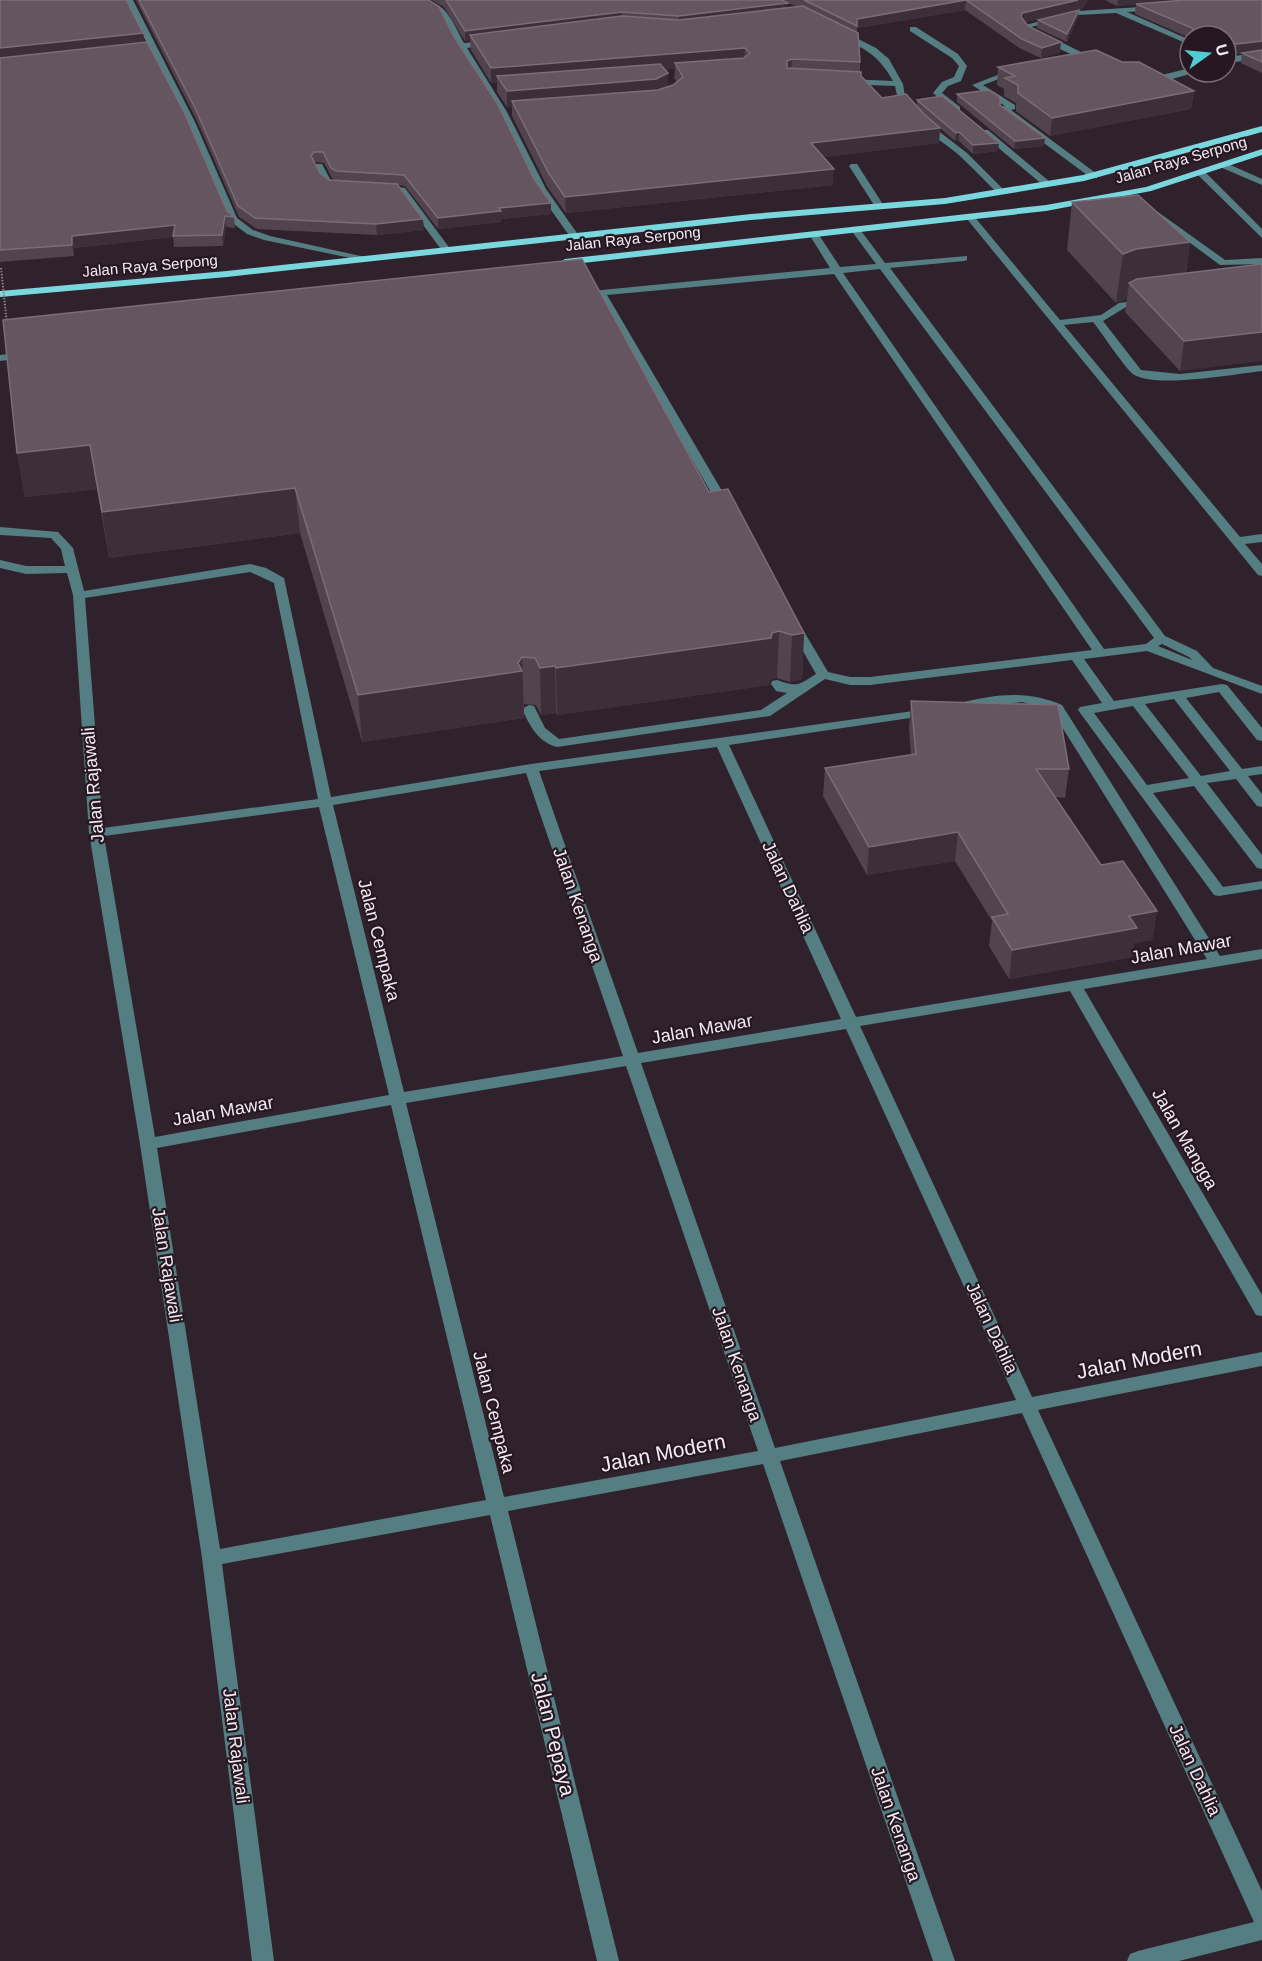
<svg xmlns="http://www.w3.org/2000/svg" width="1262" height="1961" font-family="Arial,sans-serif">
  <rect width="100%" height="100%" fill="#30222d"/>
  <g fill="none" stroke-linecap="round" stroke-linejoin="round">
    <path fill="#547e81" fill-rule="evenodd" d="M125,0h8l62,122 42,96 16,12 17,6 95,21v4l-101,-21 -17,-6 -17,-13 -43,-99z
      M420,0c26,0 33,23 44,43l26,-2 4,2 -27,5 40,64 39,77 33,47 -2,2h-6l-35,-49 -37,-77 -43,-66 -15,-31 -9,-8z
      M1156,6l4,2 -1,2 -32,2 63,28v5l-74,-32 -38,2 -47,12 66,33 1,2 -4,3 -66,-31 -6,-8 56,-15z
      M910,27h6l42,27 9,12 -6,15 -13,5 -6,7 18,14v4h-6l-21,-18 9,-11 12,-5 5,-11 -7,-8 -42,-27z
      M838,32h6l32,16 13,11 14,25 2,13 14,19 48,37 37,37v4h-6c-12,-12 -24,-25 -37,-37 -23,-21 -61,-37 -66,-71l-50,-2 -1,-2 4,-3 45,2c-15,-27 -28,-32 -55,-45z
      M1262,52v6l-27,4 -9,-2v-6l9,2z
      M1190,68v4l3,1 -38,11 -9,-5z
      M1013,69l7,2 -37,14 32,20v4l-4,1 86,64v4h-6l-90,-67v-4l4,-1 -33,-21z
      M982,130h6l62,52v4h-6l-62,-52z
      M1220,163h6l36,16v6l-42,-18z
      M316,164h6l8,15 11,9 -2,2c-14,1 -19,-13 -25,-24z
      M851,164h6l27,42 -2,2h-6l-27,-42z
      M1197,170h6l59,59v9l-65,-64z
      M384,185l21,3 46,62 -2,2h-6l-44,-60 -18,-2v-4z
      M1158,212l67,48 37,-2v6l-42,1 -65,-48 -2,-2z
      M967,215h6l87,105 41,-5 18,-12 29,-4v4l-22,4 -23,14 38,49 39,4 82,-9v6c-27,3 -108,18 -129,3 -9,-7 -31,-41 -40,-52l-29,3 176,212 22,-3v8l-17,2 17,20v12l-4,-1 -291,-356z
      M856,227l3,1 26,35 82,-7v4l-3,1 -74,7 275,368 32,15 16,17 49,18v8l-115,-43 -63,8 30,42 108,-17 5,1 35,43v13l-5,-1 -38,-48 -33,6 56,71 20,-3v8l-14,2 14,18v13l-5,-1 -21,-27 -29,4 55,72v14l-5,-1 -63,-82 -41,7 70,94 39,-6v8l-43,7 -5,-1 -136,-185 2,-3 22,-4 -30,-43 -202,25h-20l-25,-6 -55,37 -213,31c-19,-5 -27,-21 -35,-38l7,-4 5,1 11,22 14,11 202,-29 26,-17 -11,-2 -5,-7 1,-3 5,-1c21,7 20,6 39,-6l-28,-49 6,-4 6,4 28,47 22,5h20l222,-27 -258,-376 -227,21 125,213 -6,3 -6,-3 -122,-212 -17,2 -5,-3 5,-3 249,-24 -21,-34 5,-3 3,1 23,35 36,-3 -25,-34zM880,269l274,369 -8,6 -42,5 -261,-376zM1162,644l27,13 3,3 -34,-14zM1174,699l56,72 -29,5 -56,-72zM1133,706l56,72 -42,7 -53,-72z
      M27,352l4,1v4l-31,4v-6z
      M0,527l58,5 15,16 11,43 166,-27 16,4 18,10 47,219 200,-33 404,-56 2,3 -7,4 -201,30 127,272 351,-58 -155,-248 -30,-9 -57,8 -7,-4 2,-3c36,-9 67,-13 102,2l158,251 42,-7v10l-178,30 178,306v21l-6,-1 -186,-324 -210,35 172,371 230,-45v14l-224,44 224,481v49l-83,21h-52l3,-7 8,-3 116,-29 -232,-509 -242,48 175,500h-22l-170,-497 -255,47 111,450h-22l-107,-446 -268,49 52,397h-22l-50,-403 -62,-414 -51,-311 -16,-238 -6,-22 -41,1 -26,-6v-8l26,6h39l-4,-17 -10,-11 -51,-3zM250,572l24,11 44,216 -215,29 -18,-230zM717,747l124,272 -203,34 -99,-282zM526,773l97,283 -219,36 -71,-287zM319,807l70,288 -234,42 -51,-301zM846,1029l170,371 -241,48 -134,-385zM626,1066l132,385 -254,46 -98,-394zM391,1105l95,395 -266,49 -63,-401z"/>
    <path fill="#7ad7dd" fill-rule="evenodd" d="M1262,126v6l-178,49 -139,23 -194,16 -524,57 -227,20v-6l227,-20 524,-57 194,-16 138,-23z
      M1262,149v6l-111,36 -105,20 -481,54 -5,-3 5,-3 481,-54 100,-18z"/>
    <path stroke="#8c8089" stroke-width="2" stroke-dasharray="1.5 1.5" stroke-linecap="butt" d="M1,268l6,56"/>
  </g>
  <path fill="#52444f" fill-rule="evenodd" d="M0,0l144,43 83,168 7,6 1,11 -9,-1 -3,19 -49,1 -1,-10 -99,11v8l-74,6z
    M136,0h293l25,37 97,177 -50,5v3l-63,7 -33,-43 -7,-1 26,45 -47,5 -120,-6 -18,-12 -42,-96zM314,162l10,1 8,15 2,2h-5l-9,-7z
    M432,0h350l6,8 9,-1 -14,-7h305l-5,8 -58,14 3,4 32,26 -19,6 -20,-9 -56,-39 -108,18 3,34v10l1,4 21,22 35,9v-7l81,51 -25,3 -14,-13h-4l-15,-13 -1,15 -116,14 10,28 -267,28 -18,-25 -36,-72v-10l-5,1 -10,-15v-10l-6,1 -20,-33 -1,-10 -5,1 -21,-34zM665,69h10l-1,9 3,4 -4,3 -5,1v-13z
    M1105,0h157v73l-21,-10 1,-10 9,-1 -16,2 -9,-2v-16h-36v2l-55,-24 1,-10 -19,2z
    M1078,17l-11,25 -30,-14 1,-8z
    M1122,62l72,29 -3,18 -141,27 -34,-25v-8l-12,-7v-7l-7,-4 1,-18z
    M957,94l43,11 44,41 -30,3 -57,-47z
    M1072,202l118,40 -4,31 76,-9 -82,107 -55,-59 2,-13 -11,4 -49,-53z
    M17,453l692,39 95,141 -2,46 -12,3 -13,-4 -7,2 -1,5 -212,30 -1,-2 -15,2 -5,-10 -12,-1v14l-162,24 -62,-209 -191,25 -12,-69 -72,8z
    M911,701l158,68 -4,29 -10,-1 46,68 56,46 -5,29 -18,3 -2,14 -123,22 -20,-33 3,-25 -37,-60 -88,14 -44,-79 2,-28 86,-13 -2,-27z"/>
  <path fill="#3d2f3a" d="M966,0l-1,10 -108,18v-9z
    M1078,0h10l-5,8 -62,15 1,-10z
    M1118,0h76l-77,6z
    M788,3l-1,10 -108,13v-10z
    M1079,10l-1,7 -11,25v-8z
    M622,12v10l-152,13v5l-5,1v-10z
    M143,33l2,10 -145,16v-11z
    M1262,41v9l-27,4 2,-10z
    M1061,42l-1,10 -19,6 1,-10z
    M745,48l-1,15h-69v6l-175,13 -3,-6v6l-6,1v-15z
    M792,59l-1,15 -5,2 1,-15z
    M668,73v16l-156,12v5l-5,1v-16z
    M1194,91l-3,18 -141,27 2,-18z
    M940,128l-1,15 -129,16 1,-16z
    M959,132v9h-4l1,-8z
    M1045,138l-1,8 -30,3 1,-8z
    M999,143l-1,8 -25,3v-9z
    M834,169l-1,16 -267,28 -1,-16z
    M551,203v11l-50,5v3l-63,7v-11l61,-10z
    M225,216l1,11 -3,19 -1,-11z
    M423,219l1,11 -47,5 -1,-11z
    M175,225l-2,12 -99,11v8l-2,-11v-9z
    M1190,242l-7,49 -54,-8 -2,16 -11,4 7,-49 13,-5z
    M1262,332v29l-82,10 4,-30z
    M90,445l7,44 -72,8 -8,-44z
    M295,488l5,45 -191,25 -7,-46z
    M779,631l-2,47 -7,2 -1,5 -212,30 -1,-47 216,-35z
    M804,633l-2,46 -12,3 2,-47z
    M522,657l2,61 -162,24 -4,-47 160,-32z
    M555,666l1,47 -15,2 -1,-47z
    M958,832l-3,29 -88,14 2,-28z
    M1157,911l-5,29 -18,3 -2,14 -123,22 3,-29 117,-34z"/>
  <path fill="#645561" stroke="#7a6d78" stroke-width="1.5" d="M0,0h126l17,33 -143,15z
    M139,0h290l10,7 15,30 43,66 37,76 17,24 -52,5 2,3 -63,7 -34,-43 -68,-4 -5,-3 -8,-16h-9l-3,4 9,17 9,7 68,4 26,35 -47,5 -121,-6 -17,-12 -42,-96z
    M446,0h336l6,3 -109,13 -57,-4 -157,19z
    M804,0h274l-56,13 -1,4 7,9 33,16 -19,6 -20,-9 -56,-39 -109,19v7z
    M1186,0h76v41l-25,3 -9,-2 -2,2v-8h-21l-11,-5 -2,-3 -56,-24z
    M803,6l55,27 2,29 -68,-3 -5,2v7l74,4v4l21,22 24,-4 18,20 16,14 -129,15 23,26 -269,28 -17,-25 -36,-71 146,-11 15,-5 10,-8 -8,-14 69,-5 6,-5 -5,-5 -254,20 -21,-33 152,-19 57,4z
    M1079,10l-12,24 -29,-14z
    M147,42l37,70 43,99 7,6 -9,-1 -3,19 -49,1 2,-11 -103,11v9l-72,5v-192z
    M1096,50l26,12h17l55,29 -142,27 -34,-25v-8l-13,-7 10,-2 -17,-9z
    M1262,50v12l-20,-9z
    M660,64l8,9 -12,6 -149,12 -10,-15z
    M989,90l11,7v8l45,33 -30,3 -58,-47z
    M942,96l57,47 -26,2 -14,-13 -3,1 -39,-33z
    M1138,195l52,47 -54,7 -13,5 -51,-52z
    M582,259l127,233 19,-3 76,144 -12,2 -13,-4 -7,2 -1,5 -215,30 -1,-2 -15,2 -5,-10 -13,-1 -4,6 4,8 -164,24 -63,-207 -193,24 -12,-67 -73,8 -14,-133z
    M1262,264v68l-78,9 -55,-58 8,-4z
    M911,701l147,4 11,64h-33l65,96 22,-4 34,50 -28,5 8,12 -125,22 -20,-33 16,-3 -50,-82 -89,15 -44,-79 91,-14z"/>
  <g text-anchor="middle" stroke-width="4.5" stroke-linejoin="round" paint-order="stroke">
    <g font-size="15" fill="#f4eaf2" stroke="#261823">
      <text transform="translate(1181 160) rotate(-16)" y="5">Jalan Raya Serpong</text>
      <text transform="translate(633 239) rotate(-6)" y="5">Jalan Raya Serpong</text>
      <text transform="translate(150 266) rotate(-5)" y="5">Jalan Raya Serpong</text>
    </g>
    <g font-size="18" fill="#f4eaf2" stroke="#261823">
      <text transform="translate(93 785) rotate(-95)" y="6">Jalan Rajawali</text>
      <text transform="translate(788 887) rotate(65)" y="6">Jalan Dahlia</text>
      <text transform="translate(578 905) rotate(71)" y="6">Jalan Kenanga</text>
      <text transform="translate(379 940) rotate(76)" y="6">Jalan Cempaka</text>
      <text transform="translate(1181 949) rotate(-10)" y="6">Jalan Mawar</text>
      <text transform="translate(702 1029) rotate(-10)" y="6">Jalan Mawar</text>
      <text transform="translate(223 1111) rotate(-10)" y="6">Jalan Mawar</text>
      <text transform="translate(1185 1139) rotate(60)" y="6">Jalan Mangga</text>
      <text transform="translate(167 1265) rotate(81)" y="6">Jalan Rajawali</text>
      <text transform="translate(992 1328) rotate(65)" y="6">Jalan Dahlia</text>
      <text transform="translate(737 1364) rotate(71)" y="6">Jalan Kenanga</text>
      <text transform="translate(494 1412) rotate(76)" y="6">Jalan Cempaka</text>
      <text transform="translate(236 1746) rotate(83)" y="6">Jalan Rajawali</text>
      <text transform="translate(1195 1770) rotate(65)" y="6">Jalan Dahlia</text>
      <text transform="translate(896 1824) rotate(71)" y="6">Jalan Kenanga</text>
    </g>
    <g font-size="21" fill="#f4eaf2" stroke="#261823">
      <text transform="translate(1139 1360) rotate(-11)" y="7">Jalan Modern</text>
      <text transform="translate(663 1453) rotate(-11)" y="7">Jalan Modern</text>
      <text transform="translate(553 1734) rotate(76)" y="7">Jalan Pepaya</text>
    </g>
  </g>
  <g transform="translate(1208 54) rotate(75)"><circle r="28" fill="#261823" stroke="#786c76" stroke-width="1.5"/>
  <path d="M0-4.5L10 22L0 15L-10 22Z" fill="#51ccd5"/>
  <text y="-9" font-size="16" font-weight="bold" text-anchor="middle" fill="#f4eaf2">U</text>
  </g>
</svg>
